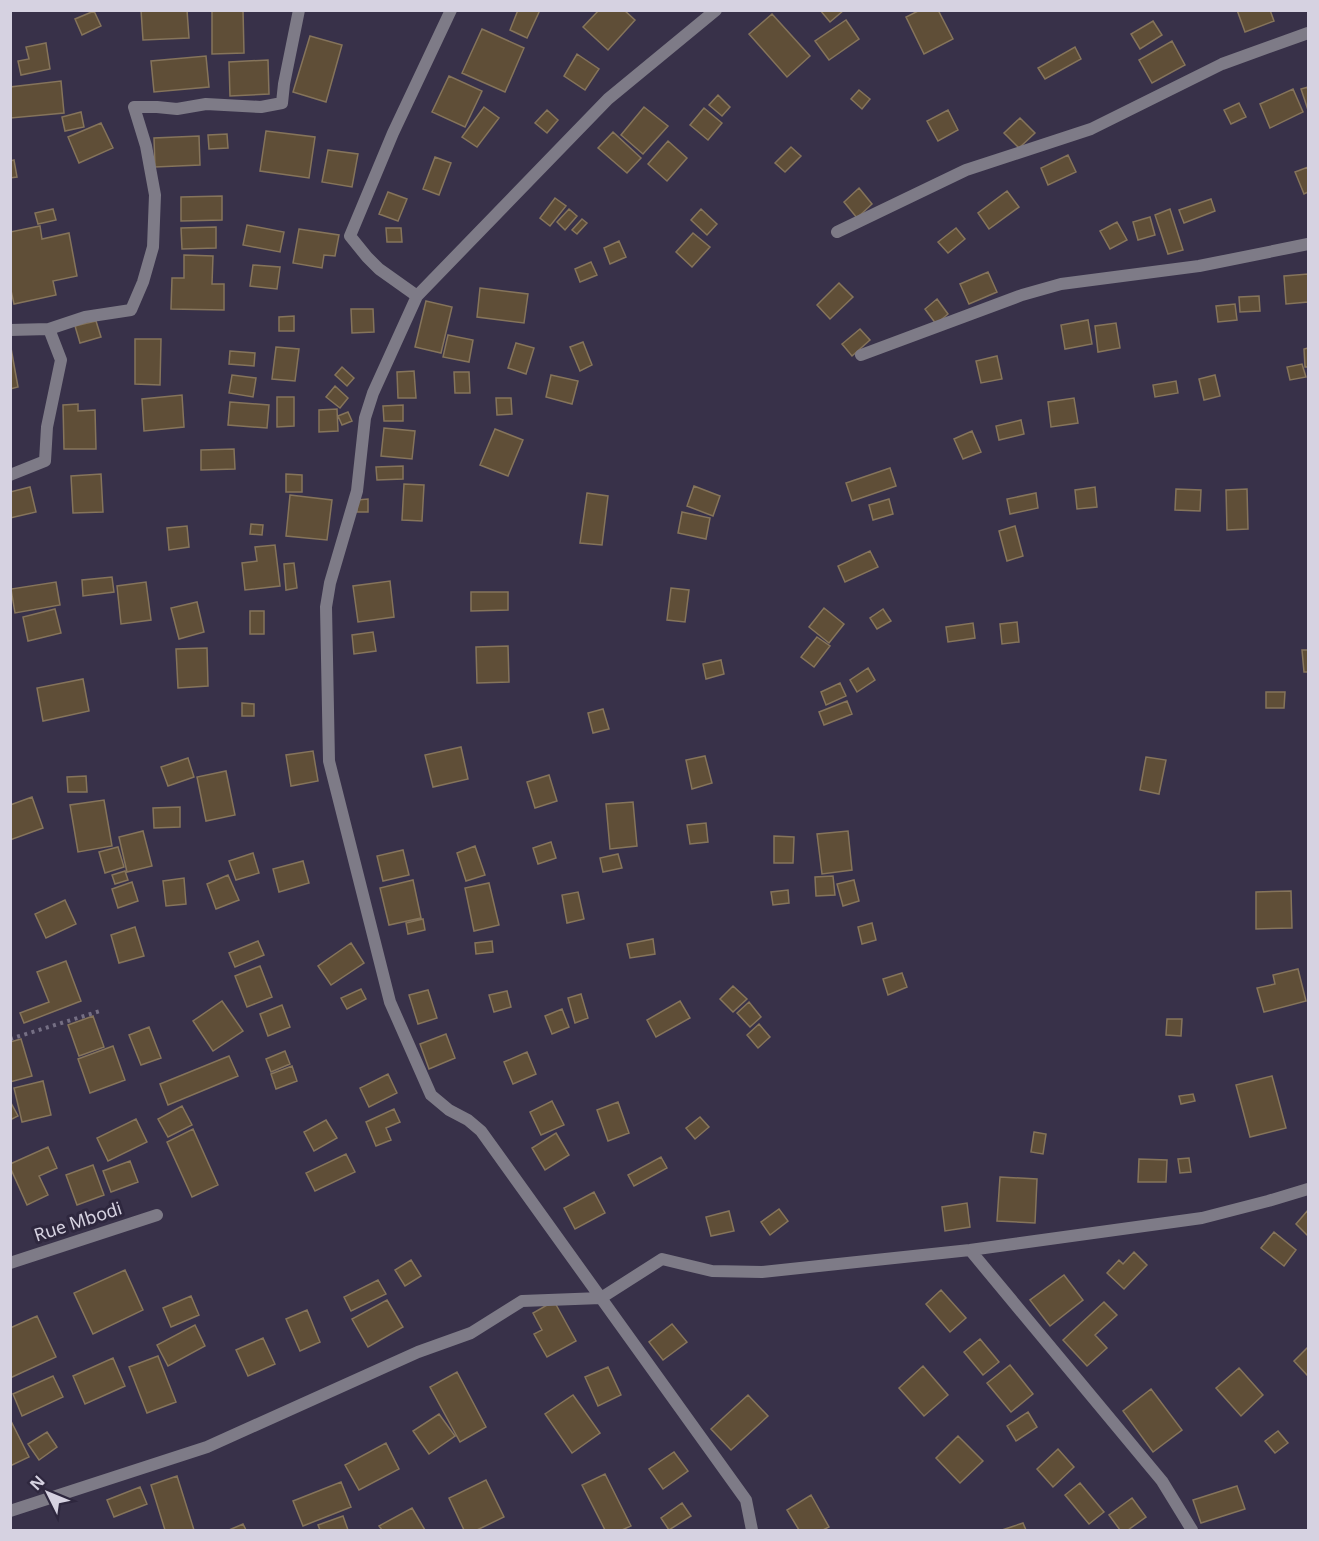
<svg xmlns="http://www.w3.org/2000/svg" width="1319" height="1541" font-family="'Noto Sans',sans-serif">
  <rect width="100%" height="100%" fill="#383149"/>
  <path fill="#5f4e37" stroke="#85745b" stroke-width="1.5" d="M141,10h46l2,28 -46,2z
    M212,10h31l1,43 -32,1z
    M518,10h22l-13,28 -17,-8z
    M599,10h25l11,10 -27,30 -25,-23z
    M820,10h24l-14,12z
    M920,10h18l15,29 -29,15 -18,-37z
    M1237,10h33l4,11 -29,11z
    M94,11l7,15 -19,9 -7,-16z
    M772,14l38,42 -23,21 -38,-43z
    M846,20l13,19 -30,21 -14,-19z
    M1153,21l9,14 -22,14 -9,-15z
    M482,29l42,19 -19,44 -43,-19z
    M310,36l32,9 -16,57 -33,-10z
    M1172,41l13,24 -33,18 -13,-23z
    M46,43l4,26 -29,6 -3,-14 11,-2 -3,-12z
    M1075,47l6,12 -36,20 -7,-11z
    M577,54l22,15 -14,21 -21,-14z
    M206,56l3,31 -55,5 -3,-31z
    M268,60l1,34 -39,2 -1,-34z
    M449,76l33,15 -17,36 -33,-15z
    M61,81l3,32 -53,5 -1,-31z
    M1308,87v23l-7,-21z
    M1293,89l10,23 -33,16 -10,-24z
    M859,90l11,9 -8,10 -11,-10z
    M718,95l12,12 -8,9 -13,-11z
    M1239,103l7,14 -15,7 -7,-14z
    M484,107l15,11 -22,29 -15,-10z
    M644,107l24,19 -25,28 -22,-19z
    M704,108l18,15 -14,17 -18,-15z
    M547,110l11,10 -11,13 -12,-10z
    M948,110l10,20 -20,11 -11,-20z
    M81,112l3,15 -19,4 -3,-14z
    M1020,118l15,15 -16,15 -15,-15z
    M101,123l12,25 -34,15 -11,-26z
    M266,131l49,6 -6,41 -49,-7z
    M613,132l28,26 -14,15 -29,-25z
    M227,134l1,14 -19,1 -1,-14z
    M199,136l1,29 -45,2 -1,-29z
    M668,141l19,17 -20,23 -19,-17z
    M791,147l10,9 -16,16 -10,-9z
    M328,150l30,4 -6,33 -30,-5z
    M1068,155l8,17 -28,13 -7,-17z
    M435,157l16,6 -12,32 -16,-6z
    M14,160l3,17 -7,1v-17z
    M1308,167v25l-4,2 -9,-22z
    M859,188l13,16 -15,14 -13,-16z
    M1007,191l12,16 -30,22 -11,-16z
    M388,192l19,7 -9,22 -19,-7z
    M222,196v24l-41,1v-24z
    M555,198l11,8 -16,20 -10,-8z
    M1211,199l4,12 -31,12 -5,-13z
    M53,209l3,11 -18,4 -3,-11z
    M569,209l8,7 -12,14 -8,-8z
    M701,209l16,15 -10,11 -16,-15z
    M1170,209l13,41 -15,4 -13,-39z
    M1150,217l5,18 -17,5 -5,-18z
    M582,219l5,4 -10,11 -5,-4z
    M1117,222l10,18 -17,9 -10,-18z
    M247,225l37,7 -4,20 -37,-7z
    M40,226l2,13 27,-6 8,43 -24,5 3,14 -42,9 -4,-18v-54z
    M216,227v21l-34,1 -1,-21z
    M386,228h15l1,14h-15z
    M956,228l9,11 -17,14 -10,-11z
    M299,229l40,6 -4,21 -11,-1 -2,13 -29,-5z
    M693,233l17,14 -18,20 -16,-15z
    M619,241l7,16 -16,7 -6,-16z
    M184,255l29,1 -1,28h12v26l-53,-1 1,-31h12z
    M591,262l6,13 -17,7 -5,-13z
    M253,265l27,2 -3,22 -27,-3z
    M988,272l9,20 -28,12 -9,-20z
    M1308,274v28l-22,2 -2,-28z
    M839,283l14,14 -23,22 -13,-14z
    M480,288l48,6 -4,29 -47,-6z
    M1259,296l1,15 -20,1 -1,-15z
    M937,299l11,15 -12,10 -11,-15z
    M426,301l26,6 -11,46 -26,-6z
    M1235,304l2,16 -19,2 -2,-16z
    M351,309h22l1,23 -22,1z
    M294,316v15h-15v-14z
    M1088,320l4,24 -27,5 -4,-24z
    M96,321l5,16 -21,6 -5,-17z
    M1116,323l4,25 -22,4 -3,-26z
    M860,329l10,11 -18,16 -10,-12z
    M448,335l25,5 -4,22 -26,-5z
    M135,339h26l-1,46 -25,-1z
    M583,342l9,23 -12,6 -10,-24z
    M516,343l18,5 -8,26 -18,-6z
    M276,347l23,2 -4,32 -23,-2z
    M11,348l7,39 -8,2v-41z
    M1308,348v19h-3l-1,-18z
    M230,351l25,2 -1,13 -25,-2z
    M997,356l5,23 -21,4 -5,-22z
    M1302,364l4,13 -16,3 -3,-13z
    M342,367l12,11 -7,8 -12,-11z
    M414,371l2,27h-18l-1,-26z
    M454,372h15l1,21h-15z
    M232,375l24,3 -3,19 -24,-4z
    M551,375l27,6 -6,23 -26,-7z
    M1215,375l5,21 -16,4 -5,-21z
    M1176,381l2,12 -23,4 -2,-12z
    M335,386l13,12 -8,10 -14,-11z
    M182,395l2,32 -40,4 -2,-32z
    M277,397h17v29l-17,1z
    M496,398h15l1,16 -15,1z
    M1074,398l4,25 -27,4 -3,-25z
    M230,402l39,3 -2,23 -39,-3z
    M78,404v7l17,-1 1,39h-32l-1,-44z
    M403,405v16h-19l-1,-15z
    M337,409l1,22 -19,1v-22z
    M348,412l4,9 -10,4 -4,-9z
    M1021,420l3,14 -25,6 -3,-14z
    M384,428l31,3 -3,28 -31,-3z
    M495,429l28,11 -15,36 -28,-11z
    M972,431l9,21 -18,7 -9,-20z
    M234,449l1,20 -34,1v-20z
    M403,466v13l-26,1 -1,-13z
    M890,468l6,18 -44,15 -6,-18z
    M101,474l2,38 -30,1 -2,-37z
    M286,474l16,1v17h-16z
    M404,484l20,1 -2,36 -20,-1z
    M694,486l26,10 -7,20 -26,-10z
    M30,487l6,25 -26,6v-26z
    M1095,487l2,20 -20,2 -2,-19z
    M1176,489l25,1 -1,21 -25,-1z
    M1247,489l1,40 -21,1 -1,-40z
    M587,493l21,3 -6,49 -22,-2z
    M1036,493l2,15 -28,6 -3,-15z
    M290,495l42,5 -5,40 -41,-4z
    M368,499v13h-11v-12z
    M889,499l4,15 -20,6 -4,-15z
    M682,512l28,6 -4,21 -28,-6z
    M251,524l12,1 -1,10 -12,-1z
    M187,526l2,21 -20,3 -2,-22z
    M1015,526l8,30 -16,5 -8,-30z
    M275,545l5,41 -35,4 -3,-27 15,-2 -2,-14z
    M870,551l8,16 -33,15 -7,-16z
    M294,563l3,25 -11,2 -2,-26z
    M112,577l2,15 -31,4 -1,-16z
    M390,581l4,36 -36,5 -5,-36z
    M56,582l4,23 -45,8 -4,-24z
    M146,582l5,38 -30,4 -4,-38z
    M671,588l18,2 -4,32 -18,-2z
    M471,592h37v18l-37,1z
    M197,602l7,30 -25,7 -8,-31z
    M824,608l20,16 -15,19 -20,-16z
    M55,609l6,24 -33,8 -5,-24z
    M883,609l8,12 -14,8 -7,-11z
    M250,611h14v23h-14z
    M1017,622l2,20 -17,2 -2,-20z
    M973,623l2,15 -27,4 -2,-15z
    M373,632l3,19 -22,3 -2,-19z
    M817,637l13,9 -16,21 -13,-10z
    M508,646l1,36 -32,1 -1,-36z
    M207,648l1,38 -30,2 -2,-39z
    M1302,650h6v22h-4z
    M721,660l3,14 -18,5 -3,-15z
    M868,668l7,12 -18,12 -7,-12z
    M83,679l6,32 -46,10 -6,-33z
    M840,683l6,13 -20,9 -5,-13z
    M1266,692h19l-1,16h-18z
    M847,701l5,13 -28,11 -5,-13z
    M242,703l12,1v12h-12z
    M603,709l6,20 -16,4 -5,-20z
    M461,747l7,32 -35,8 -8,-32z
    M313,751l5,30 -27,5 -5,-31z
    M705,756l7,27 -20,6 -6,-29z
    M1146,757l20,3 -7,34 -19,-4z
    M188,758l6,19 -26,9 -7,-19z
    M226,771l9,44 -29,6 -9,-44z
    M549,775l8,26 -22,7 -8,-26z
    M86,776l1,16h-19l-1,-15z
    M32,797l11,31 -33,12v-35z
    M104,800l8,46 -34,6 -8,-47z
    M633,802l4,44 -27,3 -4,-45z
    M180,807v20l-26,1 -1,-20z
    M706,823l2,19 -18,2 -3,-19z
    M143,831l9,35 -25,6 -8,-35z
    M848,831l4,39 -30,4 -5,-40z
    M774,836l20,1 -1,26h-19z
    M551,842l5,16 -18,6 -5,-16z
    M475,846l10,29 -19,6 -9,-28z
    M118,847l6,20 -19,6 -6,-21z
    M403,850l6,25 -26,6 -6,-25z
    M253,853l6,20 -23,7 -7,-19z
    M618,854l4,14 -19,4 -3,-14z
    M303,861l6,22 -30,9 -6,-23z
    M125,871l3,9 -13,4 -3,-9z
    M228,875l11,25 -23,9 -9,-25z
    M833,876l2,19 -19,1 -1,-19z
    M184,878l2,26 -20,2 -3,-25z
    M413,880l8,38 -32,7 -9,-37z
    M854,880l5,21 -16,5 -6,-22z
    M132,882l6,19 -20,7 -6,-19z
    M489,883l10,42 -25,6 -9,-43z
    M788,890l1,13 -16,2 -2,-13z
    M1291,891l1,37 -36,1v-37z
    M578,892l6,27 -17,4 -5,-28z
    M65,900l11,24 -30,14 -11,-24z
    M423,919l2,11 -17,4 -2,-11z
    M872,923l4,17 -14,4 -4,-17z
    M135,927l9,29 -25,7 -8,-28z
    M653,939l2,15 -25,4 -3,-14z
    M258,941l6,14 -29,12 -6,-14z
    M492,941l1,11 -17,2 -1,-11z
    M351,943l13,20 -33,22 -13,-19z
    M66,961l15,40 -57,22 -4,-10 29,-11 -12,-30z
    M260,966l12,31 -25,10 -12,-31z
    M1298,969l8,32 -42,11 -7,-24 18,-4 -2,-9z
    M902,973l5,14 -19,8 -5,-16z
    M733,986l14,13 -14,13 -13,-13z
    M361,989l5,10 -19,10 -6,-11z
    M428,990l9,28 -19,6 -9,-29z
    M507,991l4,16 -17,5 -5,-17z
    M581,994l7,24 -13,5 -7,-25z
    M222,1001l21,30 -30,20 -20,-30z
    M680,1001l10,17 -34,19 -9,-17z
    M749,1002l12,15 -11,10 -13,-14z
    M282,1005l8,22 -22,9 -8,-22z
    M562,1009l7,18 -17,7 -7,-18z
    M93,1016l11,31 -25,9 -11,-31z
    M1167,1019h15l-1,17 -15,-1z
    M759,1024l11,13 -12,11 -11,-13z
    M149,1027l12,31 -20,7 -12,-30z
    M446,1034l9,24 -26,11 -9,-25z
    M21,1039l11,37 -22,6v-40z
    M113,1046l12,34 -35,13 -12,-34z
    M285,1051l5,13 -19,8 -5,-13z
    M527,1052l9,22 -23,10 -9,-22z
    M229,1056l9,20 -70,29 -8,-21z
    M292,1066l5,15 -21,8 -5,-15z
    M388,1074l9,19 -28,14 -9,-19z
    M1272,1076l14,52 -36,9 -14,-52z
    M43,1081l8,34 -29,7 -8,-34z
    M1193,1094l2,7 -14,3 -2,-8z
    M10,1101l8,15 -8,4z
    M552,1101l12,24 -23,10 -11,-23z
    M618,1102l11,31 -21,8 -11,-31z
    M182,1106l10,19 -24,12 -10,-18z
    M394,1109l6,13 -14,6 5,12 -15,6 -10,-24z
    M700,1117l9,10 -14,12 -9,-11z
    M136,1119l11,23 -39,19 -11,-23z
    M326,1120l11,18 -23,13 -10,-19z
    M193,1129l25,56 -26,12 -25,-55z
    M1034,1132l12,2 -3,20 -12,-2z
    M556,1133l13,22 -24,15 -13,-22z
    M48,1147l9,21 -18,8 9,19 -21,10 -17,-38v-3z
    M346,1154l9,18 -40,19 -9,-18z
    M661,1157l6,11 -33,18 -6,-11z
    M1189,1158l2,14 -11,1 -2,-14z
    M1139,1159l28,1 -1,22h-28z
    M130,1161l8,21 -27,10 -8,-21z
    M93,1165l11,30 -27,10 -11,-30z
    M1000,1177l37,2 -2,44 -38,-2z
    M594,1192l11,21 -30,16 -11,-21z
    M967,1203l3,24 -25,4 -3,-24z
    M779,1209l9,12 -18,14 -9,-13z
    M1308,1210v26l-12,-12z
    M729,1211l5,20 -23,5 -5,-19z
    M1274,1232l22,18 -12,16 -23,-18z
    M1134,1252l13,13 -23,24 -17,-16 12,-13 4,4z
    M411,1260l10,16 -16,10 -10,-16z
    M125,1270l18,40 -50,24 -19,-41z
    M1064,1275l19,25 -33,26 -20,-26z
    M378,1280l8,14 -35,17 -7,-14z
    M941,1290l25,28 -16,14 -24,-28z
    M191,1296l8,19 -28,12 -8,-19z
    M387,1300l16,27 -35,20 -16,-28z
    M554,1301l22,40 -29,16 -13,-23 8,-4 -9,-17z
    M1104,1302l13,13 -22,20 12,13 -20,18 -24,-26z
    M307,1310l13,32 -20,9 -14,-32z
    M37,1316l19,41 -46,21v-50z
    M672,1324l15,18 -24,18 -14,-18z
    M195,1325l10,21 -37,20 -11,-21z
    M263,1338l12,26 -27,12 -12,-26z
    M980,1339l19,23 -16,13 -19,-23z
    M1308,1347v29l-14,-15z
    M158,1356l18,46 -29,11 -18,-46z
    M113,1358l12,28 -40,18 -12,-28z
    M1010,1365l23,29 -22,18 -24,-29z
    M923,1366l25,29 -24,21 -25,-28z
    M608,1367l13,28 -23,11 -13,-29z
    M1239,1368l24,27 -22,21 -25,-28z
    M457,1372l29,55 -26,15 -30,-55z
    M53,1376l10,21 -41,19 -9,-22z
    M1151,1389l31,41 -29,22 -30,-41z
    M573,1395l27,38 -28,20 -27,-39z
    M748,1395l20,21 -37,34 -20,-21z
    M1028,1412l9,15 -21,14 -9,-15z
    M439,1414l16,22 -26,18 -16,-23z
    M10,1419l19,38 -19,9z
    M1278,1431l10,12 -13,10 -10,-12z
    M47,1432l10,15 -18,13 -11,-16z
    M958,1436l25,25 -23,22 -24,-25z
    M386,1443l13,26 -40,21 -14,-25z
    M1058,1449l16,18 -21,20 -16,-18z
    M674,1452l14,19 -25,18 -14,-20z
    M605,1474l26,52 -9,4h-17l-23,-45z
    M177,1476l17,54h-29l-14,-45z
    M486,1480l18,37 -27,13h-13l-15,-32z
    M341,1482l10,25 -48,19 -10,-25z
    M1080,1483l24,29 -15,12 -24,-29z
    M1237,1486l8,23 -44,14 -8,-23z
    M140,1487l7,17 -33,13 -7,-17z
    M811,1495l18,32 -6,3h-24l-12,-20z
    M1132,1498l14,19 -18,13h-8l-11,-15z
    M682,1503l9,13 -22,14 -8,-12z
    M412,1508l13,22h-43l-3,-4z
    M343,1516l5,14h-28l-2,-5z
    M1023,1523l3,7h-24z
    M243,1524l3,6h-17z"/>
  <g fill="none" stroke-linecap="round" stroke-linejoin="round">
    <path stroke="#756f84" stroke-width="4" stroke-dasharray="3 4.5" stroke-linecap="butt" d="M10,1039l90,-28"/>
    <path stroke="#7e7b87" stroke-width="12" d="M716,10l-108,89 -191,197 -44,97 -8,25 -8,73 -27,92 -4,24 3,154 61,241 41,93 18,15 19,10 13,11 265,369 6,30
      M837,232l129,-62 125,-41 131,-65 86,-31
      M417,296l-38,-27 -12,-12 -17,-21 43,-103 58,-123
      M10,330l39,-1 36,-12 46,-7 12,-28 10,-35 2,-52 -9,-49 -12,-39h23l20,2 29,-5 55,3 21,-4 2,-19 15,-74
      M861,355l161,-60 39,-11 138,-18 109,-22
      M10,475l35,-14 2,-34 14,-67 -12,-31
      M970,1250l192,231 30,49
      M10,1263l147,-48
      M10,1511l197,-64 211,-95 53,-19 51,-32 79,-3 61,-39 50,12 50,1 208,-22 232,-32 66,-17 40,-12"/>
  </g>
  <g text-anchor="middle" stroke-width="6" stroke-linejoin="round" paint-order="stroke">
    <g font-size="18" fill="#d6d2e1" stroke="#2e273e">
      <text transform="translate(78 1222) rotate(-18)" y="6">Rue Mbodi</text>
    </g>
  </g>
  <rect width="1319" height="1541" fill="none" stroke="#d6d2e1" stroke-width="24"/>
  <g transform="translate(48 1493) rotate(313)" stroke="#2e273e" stroke-width="4.5" paint-order="stroke">
  <path d="M0-4.5L10 22L0 15L-10 22Z" fill="#d6d2e1"/>
  <text y="-9" font-size="16" font-weight="bold" text-anchor="middle" fill="#d6d2e1">N</text>
  </g>
</svg>
